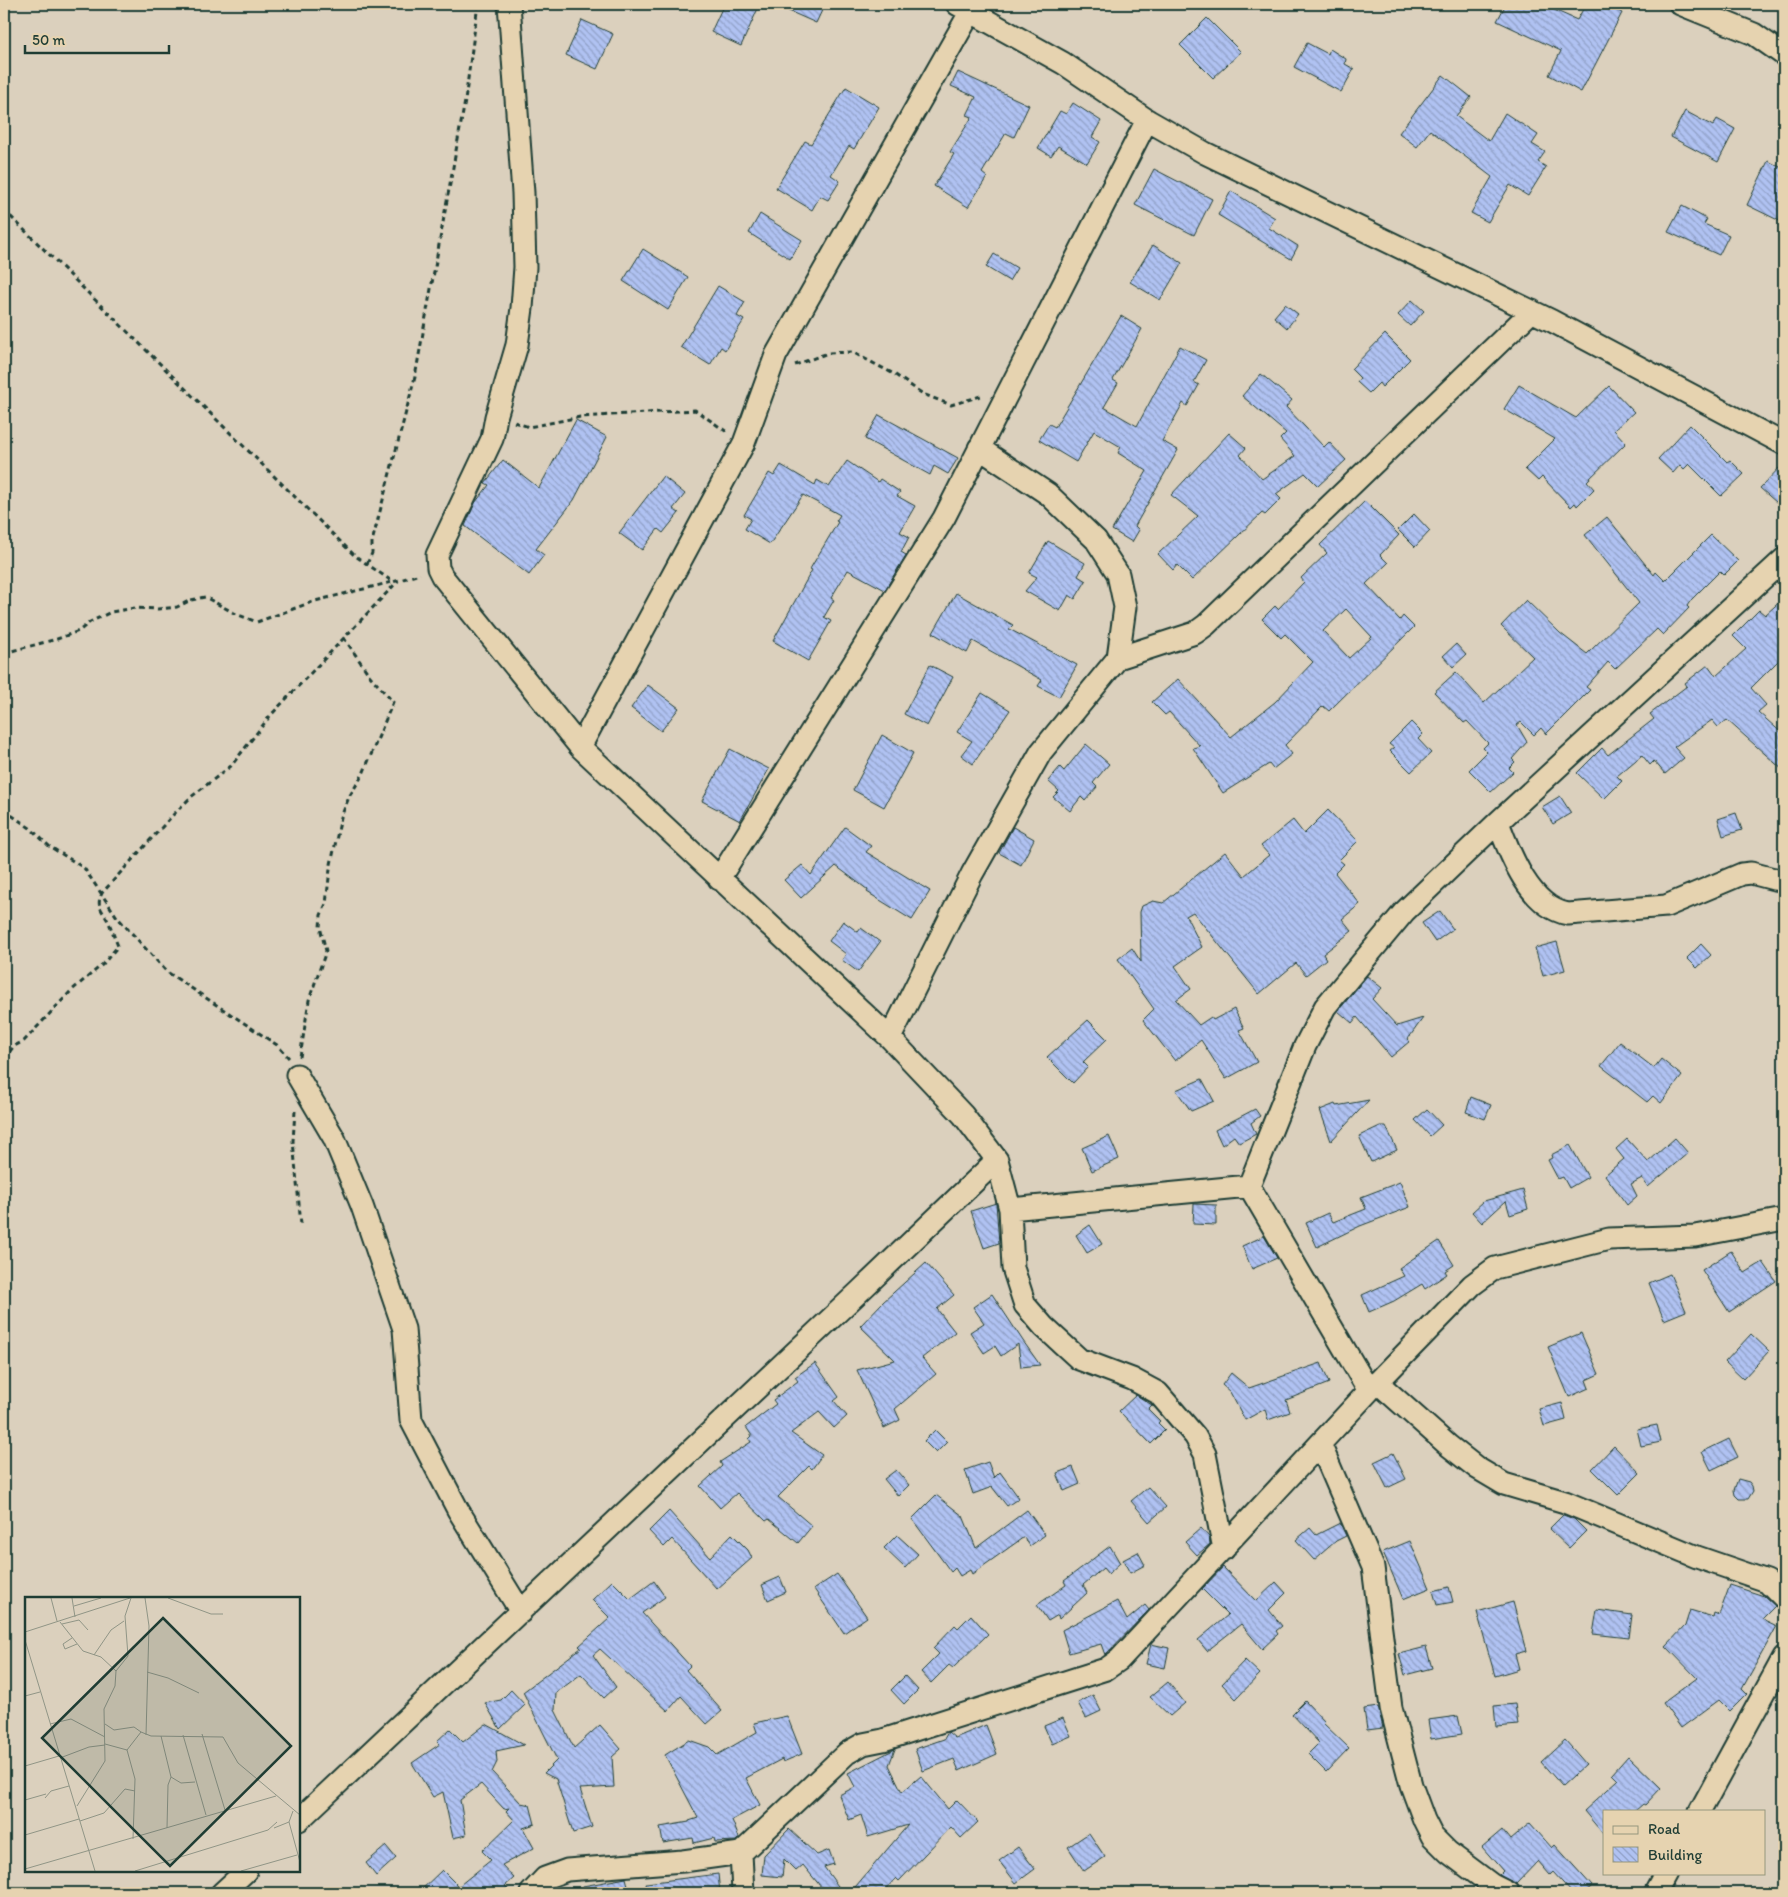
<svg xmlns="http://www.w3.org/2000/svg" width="1788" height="1897" font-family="Itim,sans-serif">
  <defs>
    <pattern id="building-back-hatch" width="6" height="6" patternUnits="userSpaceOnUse" patternTransform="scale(1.25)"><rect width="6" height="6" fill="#b0c2f2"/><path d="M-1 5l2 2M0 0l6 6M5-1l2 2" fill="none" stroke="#8f9fc5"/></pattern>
  </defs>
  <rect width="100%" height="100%" fill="#dbd0bd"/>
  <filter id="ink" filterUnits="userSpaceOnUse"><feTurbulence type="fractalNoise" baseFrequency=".02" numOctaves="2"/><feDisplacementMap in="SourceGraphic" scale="10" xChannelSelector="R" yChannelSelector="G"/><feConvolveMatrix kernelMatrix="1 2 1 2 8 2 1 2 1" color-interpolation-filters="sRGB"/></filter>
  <g filter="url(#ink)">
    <path fill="url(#building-back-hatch)" stroke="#1f3d34" fill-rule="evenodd" d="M724,4h36l-19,42 -30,-14z
      M773,4h52l-9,19z
      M1506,4h47l-1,5 25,11 9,-16h18l18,9 -41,79 -32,-17 12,-24 -64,-30z
      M1207,18l34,34 -28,26 -33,-33z
      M582,20l31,14 -16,35 -31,-14z
      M1307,43l21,11 2,-5 16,10 -1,5 9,5 -13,23 -47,-25z
      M958,72l71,33 -15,32 -8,-4 -24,40 5,4 -19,30 -34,-21 20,-32 -4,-2 22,-35 -5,-2 9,-18 -25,-11z
      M1443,75l28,22 -15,19 33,25 16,-28 33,22 -6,9 13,8 -7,10 8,5 -18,29 -18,-11 -22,37 -17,-9 21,-36 -62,-47 -13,17 -18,-14z
      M846,87l33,20 -25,42 -5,-3 -18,29 9,6 -12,19 -8,-4 -8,14 -36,-22 29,-47 6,3z
      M1073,103l28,18 -9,16 8,5 -13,21 -29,-17 -7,10 -13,-8 22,-37 6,3z
      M1685,111l28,15 4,-7 18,10 -17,33 -47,-25z
      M1768,161l16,8v54l-37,-18z
      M1154,169l58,30 -18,36 -59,-30z
      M1231,191l44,27 -6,10 29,18 -7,13 -73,-44z
      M1682,206l25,13 -3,5 25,11 -10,20 -51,-23z
      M760,214l42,26 -12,19 -41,-26z
      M1153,245l29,18 -22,37 -30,-18z
      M643,249l45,28 -20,33 -45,-29z
      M994,254l23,14 -8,13 -23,-14z
      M718,286l27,16 -8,14 7,4 -19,30 -4,-3 -11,18 -29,-18z
      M1412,300l12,11 -14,15 -12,-11z
      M1285,304l13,10 -11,14 -13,-11z
      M1121,316l21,13 -29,51 5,3 -14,24 33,19 43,-80 26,14 -12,22 5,3 -12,21 -4,-3 -21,38 16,9 -43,76 4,4 -7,12 -20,-12 35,-59 -29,-18 3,-6 -27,-16 -18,31 -37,-22 10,-16 6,3z
      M1385,334l25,25 -28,28 -3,-4 -10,10 -12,-11 3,-4 -9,-9z
      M1261,374l31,26 -6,7 38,40 5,-5 17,18 -28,26 -13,-13 -29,21 5,5 -16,16 -3,-2 -70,67 -15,-15 -4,5 -15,-16 40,-38 -27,-21 58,-62 17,15 -6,7 22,24 33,-23 -15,-17 6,-6 -44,-37z
      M1519,385l57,33 33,-32 25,26 -20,18 12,13 -39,38 7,8 -17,17 -2,-3 -4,4 -29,-30 -4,4 -13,-12 30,-30 -51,-30z
      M879,415l79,43 -10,16 -14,-8 -4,9 -65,-36z
      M576,420l31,17 -33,63 -38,49 8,6 -15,20 -64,-49 10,-23 14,-18 -4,-2 18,-23 36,28z
      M1690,425l37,37 3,-2 14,14 -23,22 -32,-32 -5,5 -4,-4 -7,8 -15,-14z
      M847,461l31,21 2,-3 20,13 -3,4 18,10 -15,26 9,5 -8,15 5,3 -21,35 -37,-20 -17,28 3,2 -10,17 7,4 -23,40 -35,-20 39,-71 -2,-1 28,-47 -2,-1 4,-6 -37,-20 -33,49 -25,-15 6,-10 -7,-4 25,-42 5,3 7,-11 34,20 2,-5 12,7z
      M1784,463v33l-7,7 -17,-15z
      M663,476l22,18 -12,15 6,4 -16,20 -5,-4 -16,21 -23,-17z
      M1365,501l34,34 -19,20 8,8 -22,21 34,36 3,-4 11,11 -85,84 -6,-5 -38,39 7,9 -19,15 -4,-5 -46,29 -30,-45 7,-2 -31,-34 -4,3 -13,-13 26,-23 53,58 44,-35 38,-40 -28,-28 -4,4 -19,-19 13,-13 3,3 26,-27 -3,-4 26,-25 -7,-8zM1346,609l26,28 -23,21 -26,-27z
      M1414,514l16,17 -15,16 -17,-17z
      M1607,517l47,58 2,-3 9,9 46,-46 27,26 -14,14 -4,-4 -29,29 -4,6 2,2 -26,27 -6,-6 -42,40 -7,-7 -22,25 4,3 -44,44 -5,-6 -7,7 -13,-13 -4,3 10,17 -15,17 3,3 -6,6 4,4 -22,20 -22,-22 18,-18 -4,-4 5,-5 -21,-22 -3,2 -30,-31 22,-20 28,31 49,-46 -32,-31 25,-26 34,33 27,21 52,-51 -54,-68z
      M1048,541l37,22 -7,13 8,5 -11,18 -6,-4 -9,16 -35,-20 12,-14 -8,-4z
      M956,593l57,32 -4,4 68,36 -18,32 -21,-11 4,-6 -69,-39 -6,12 -34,-20z
      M1784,598v57l-33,33 15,17 -8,7 26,23v36l-57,-51 -9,7 -6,-7 -38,27 10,11 -19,16 -11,-13 -4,4 -8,-10 -25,21 5,5 -18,18 -27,-26 25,-25 6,7 46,-36 -4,-5 37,-28 -2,-3 23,-18 8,11 30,-27 -13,-13 26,-26 6,5z
      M1456,644l10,11 -13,12 -10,-11z
      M930,665l23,12 -26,49 -23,-12z
      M648,685l31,23 -18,23 -30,-23z
      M982,693l28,17 -37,54 -12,-9 11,-14 -15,-9z
      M1411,722l12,12 -5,5 13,14 -20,19 -21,-21 4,-3 -5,-4z
      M882,735l31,18 -29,54 -31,-17z
      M1086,744l23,20 -16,19 4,4 -12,14 -4,-4 -11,14 -17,-14 6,-6 -11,-10 12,-14 4,4z
      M730,749l39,20 -29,52 -38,-20z
      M1560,796l11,17 -18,11 -11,-17z
      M1328,810l30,31 -19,19 5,4 -9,9 25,31 -18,15 10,12 -29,23 3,5 -20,16 -10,-12 -37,31 -66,-82 -7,4 16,31 -27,19 16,23 -15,11 23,25 12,-8 2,3 21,-11 10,19 -5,2 18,32 -31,17 -25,-39 -26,21 -32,-41 11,-11 -36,-50 14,-11 9,14 -1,-50 2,-6 11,-5 10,2 62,-51 19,24 25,-21 -8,-9 32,-26 11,14z
      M1736,813l6,17 -19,6 -5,-17z
      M845,827l26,19 -5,6 64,39 -18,29 -45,-28 1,-2 -32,-24 -35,32 -17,-18 18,-15 9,10z
      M1013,827l21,12 -13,26 -22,-12z
      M1440,911l13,18 -18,13 -13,-19z
      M843,921l15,11 3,-4 19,14 -22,30 -16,-12 4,-6 -17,-13z
      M1557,942l8,28 -22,6 -8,-28z
      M1701,944l10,11 -14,13 -10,-10z
      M1367,976l15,12 -10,11 25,27 26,-8 -15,21 2,2 -19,16 -34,-40 -5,6 -14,-12z
      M1088,1020l19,19 -24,23 5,5 -15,16 -26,-26z
      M1620,1042l34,26 7,-9 21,17 -21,27 -8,-7 -6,6 -46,-36z
      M1202,1079l12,22 -23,10 -15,-21z
      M1471,1097l20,8 -6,14 -19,-7z
      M1369,1100l-38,41 -11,-31 15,-6 1,2z
      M1255,1109l5,7 -9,7 5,11 -17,9 -5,-7 -12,9 -7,-15z
      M1427,1109l15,16 -12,11 -15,-16z
      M1380,1126h6l11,24 -26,12 -12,-26z
      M1109,1136l10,23 -27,12 -10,-23z
      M1675,1138l13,15 -40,34 -6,-9 -11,6 6,12 -10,9 -22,-30 19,-16 -8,-10 11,-10 21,23z
      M1570,1145l18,32 -19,11 -6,-11 -5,2 -10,-19 4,-2 -1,-3z
      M1400,1182l10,25 -50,19 -43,21 -11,-24 22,-10 5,9 33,-13 -5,-12z
      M1523,1190l5,19 -18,6 -4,-14 -24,22 -10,-11 12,-11z
      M996,1203l3,40 -15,5 -13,-37z
      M1194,1204l22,1v20l-23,-1z
      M1090,1225l12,19 -15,9 -11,-18z
      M1264,1236l13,22 -25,11 -10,-23z
      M1439,1241l15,24 -9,6 2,3 -22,15 -3,-5 -28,17 -25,11 -7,-17 42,-19 -5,-8z
      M1731,1251l14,22 18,-11 13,19 -47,31 -27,-42z
      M926,1263l28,32 -17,14 18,23 -33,26 14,16 -41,35 5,11 -16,8 -27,-58 38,-10 -35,-34 23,-24z
      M1670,1274l16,37 -22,9 -15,-37z
      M992,1294l31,47 17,24 -19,2 -3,-23 -17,12 -6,-10 -11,7 -14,-21 14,-9 -11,-16z
      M1581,1333l18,41 -13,6 3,8 -20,9 -21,-50z
      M1751,1334l18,17 -26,28 -18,-17z
      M815,1363l24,34 -5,4 13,15 -13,12 -15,-16 -28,21 31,22 -10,14 -3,-3 -31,31 34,29 -14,17 -29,-24 -3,2 -29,-28 -17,15 -20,-22 22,-20 -2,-4 31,-20 -2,-3 3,-3 -6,-9 30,-23 -3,-4 25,-19 -3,-4z
      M1321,1363l8,20 -43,17 4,12 -22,8 -3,-11 -20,11 -15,-28 -8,-7 9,-12 18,15z
      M1136,1395l16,10 -4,4 12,12 -2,2 7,7 -14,14 -32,-33z
      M1562,1403l4,17 -22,6 -5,-17z
      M1657,1425l4,17 -20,4 -4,-17z
      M935,1430l12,12 -11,11 -12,-12z
      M1729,1439l9,18 -27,13 -9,-18z
      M1614,1446l26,27 -22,22 -26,-26z
      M1393,1453l13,26 -19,9 -13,-26z
      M988,1462l6,16 6,-6 19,26 -12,8 -15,-19 -19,7 -8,-24z
      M1073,1467l7,17 -16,7 -7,-18z
      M896,1470l13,15 -11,11 -14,-17z
      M1738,1479l11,3 3,4 1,5 -5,8h-9l-4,-4 -1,-5z
      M1148,1487l18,20 -17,15 -18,-21z
      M936,1495l27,21 13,32 51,-38 18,25 -15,11 -6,-9 -52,37 -2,-4 -10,6 -5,-8 -4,4 -39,-53z
      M669,1511l41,46 22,-23 16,16 4,8 -35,31 -45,-50 -8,8 -15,-16z
      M1563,1515l11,4 12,12 -17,17 -20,-19z
      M1340,1523l6,13 -10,5 -22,19 -18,-20 14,-12 6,7z
      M1201,1528l8,9 1,7 -13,11 -12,-13z
      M897,1535l21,19 -13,14 -21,-20z
      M1410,1541l20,47 -27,11 -20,-47z
      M1110,1546l10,17 -12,11 -5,-6 -20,17 4,8 -28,26 -1,-4 -10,6 -11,-16 29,-20 -2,-4z
      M1138,1552l7,13 -15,8 -7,-13z
      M1223,1567l33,34 20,-19 10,11 -17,17 13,16 -6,5 2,3 -16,15 -21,-25 -34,27 -9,-11 30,-25 -26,-26z
      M837,1574l30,43 -23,16 -30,-44z
      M780,1577l6,15 -18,8 -6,-15z
      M612,1581l18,18 24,-18 11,16 -23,16 48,53 -4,4 36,41 -15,13 -26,-28 -13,15 -68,-62 -7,6 23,32 -12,11 -23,-24 -25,19 -1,17 19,38 26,-23 21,24 -9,8 2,30 -34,2 12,38 -19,6 -17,-54 -12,-6 13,-13 -34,-68 58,-44 -2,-2 31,-28 -18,-18z
      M1730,1585l34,11 11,10 -13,13 15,7 -35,63 5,5 -17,17 -11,-11 -38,28 -18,-25 34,-25 -31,-32 19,-20 5,-16 23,7 1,-4 5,2z
      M1449,1587l4,15 -16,3 -4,-14z
      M1117,1601l10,19 18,-15 4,5 -44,45 -4,-11 -32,9 -7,-23z
      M1513,1602l13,49 -11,3 4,15 -24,7 -18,-64z
      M1597,1610l35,5 -3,23 -36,-4z
      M971,1615l17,19 -35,34 -4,-3 -18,18 -10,-11 18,-18 -6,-6 22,-23 3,3z
      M1151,1644l18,4 -4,20 -19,-4z
      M1426,1647l6,21 -27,7 -6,-21z
      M1245,1660l15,14 -24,25 -14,-15z
      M905,1676l13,14 -14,14 -13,-14z
      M1168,1682l17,21 -15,13 -20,-19z
      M511,1690l14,15 -25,24 -15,-26 16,-3z
      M1093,1695l8,16 -15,7 -8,-15z
      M1305,1701l20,21 -2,1 26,25 -23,24 -18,-18 11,-11 -27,-29z
      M1515,1704l3,21 -22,2 -2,-21z
      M1378,1707l5,21 -16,2 -3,-21z
      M787,1716l15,38 -19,8 -1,-3 -36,19 14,27 -28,15 7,18 -3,3 -21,1 -1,-4 -20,5 -1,-5 -30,5 -3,-16 29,-5v-1l9,-3 -33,-63 24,-15 20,7 8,8 40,-23 -3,-9z
      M1458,1716l4,18 -31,5 -3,-19z
      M1063,1718l8,18 -19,8 -8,-18z
      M486,1724l38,21 -28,6 1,11 -5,10 29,31 9,2 5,19 -12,4 11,20 -32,17 12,13 -9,8 7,7h-62l41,-33 -9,-9 32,-31 -8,-9 3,-3 -5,1 -23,-25 -21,16 6,35 -13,3 -10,-46 -10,5 -21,-34 28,-19 -3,-3 13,-12 13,13z
      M986,1725l11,29 -38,17 -5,-12 -31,12 -8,-22 29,-10 4,-7 7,6z
      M1565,1740l21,24 -24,22 -21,-24z
      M895,1749l-6,16 13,27 19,-16 27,33 9,-9 21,22 -17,16 -10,-11 -52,54 -3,-3 -14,15h-32l58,-68 -40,12 -7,-22 -12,5 -10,-25 16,-8 -7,-14z
      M1628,1756l33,32 -16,17 -2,-1 -8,7h-31v24l-20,-24 34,-31 -6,-6z
      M1530,1823l22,25 3,-3 37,41 -8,7h-12l-19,-21 -3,3 -12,-14 -22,23 -17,-9 4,-4 -21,-24 20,-17 8,10z
      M789,1829l28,26 12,-5 5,14 -10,3 19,26h-17l-23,-28 -7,6 -12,-12 -2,18 -20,-2 2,-20z
      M1089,1833l16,24 -21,14 -16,-24z
      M386,1846l10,12 -20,18 -10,-13z
      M1018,1847l17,22 -19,14 -17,-22z
      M442,1870l15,15 -9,8h-30z
      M718,1874l2,19h-73l-1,-10z
      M626,1878l4,15h-46l-1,-7z"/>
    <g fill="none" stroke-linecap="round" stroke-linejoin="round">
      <defs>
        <path id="street" d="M509,4l14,189 2,74 -3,41 -5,37 -21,72 -4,22 -55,116 1,13 4,8 138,171 310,291 73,77 34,45 13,49 239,-23 120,205
          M957,4l106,59 84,57 58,33 347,168 232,123
          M1680,4l74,30 30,21
          M979,448l69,46 48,46 22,34 7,33 -7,51
          M580,747l164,-304 32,-88 195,-344
          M1498,822c12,33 32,85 70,92l98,-8 76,-32 9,-1 23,6 10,1
          M719,879l225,-361 203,-398
          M890,1038l82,-164 69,-122 77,-94 77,-25 11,-8 326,-314
          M297,1075l37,63 28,68 42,123 7,91 47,90 63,102
          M1249,1186l56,-140 20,-39 79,-95 94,-90 286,-263
          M1010,1209l3,59 12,37 19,22 35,32 53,20 26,14 37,43 10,18 19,95
          M1377,1382l72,64 28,22 27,16 61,18 132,55 70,24 17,17
          M1320,1444l53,123 18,141 20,77 13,35 8,16 16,16 44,33 16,8
          M1700,1811l84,-154
          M299,1820l560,-528 138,-132
          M741,1853l2,40
          M222,1893l24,-22
          M531,1893l14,-15 22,-8 116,-9 58,-8 106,-100 16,-9 20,-4 223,-71 13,-9 250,-269 103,-106 23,-17 114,-29 86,-3 89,-17
          M1655,1893l11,-20"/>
      </defs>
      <use href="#street" stroke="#1f3d34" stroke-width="25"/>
      <path stroke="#1f3d34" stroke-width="3" stroke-dasharray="5 4" stroke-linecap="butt" d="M4,210l350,345 39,27 27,-8
        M795,365l33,-12 24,-1 42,22 29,20 28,11 33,-10
        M514,422l15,5 51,-10 115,-7 32,22
        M367,564l5,-11v-11l43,-165 50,-276 13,-97
        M4,653l53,-14 22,-8 11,-9 21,-10 24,-4 23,1 19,-2 14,-7 14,-3 31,17 21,8 58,-21 77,-19
        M4,810l26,18 19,18 35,22 33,49 50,55 110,73 12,13
        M300,1057l9,-57 17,-49 -6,-24 1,-12 5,-11 4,-35 11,-52 8,-20 14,-23 30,-72 -23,-26 -26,-38
        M4,1059l10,-13 10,-5 47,-50 32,-27 15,-18c-3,-7 -6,-16 -9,-23 -6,-13 -14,-16 -7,-30l71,-78 18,-18 40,-31 39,-50 128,-135
        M295,1111l-2,30 8,84"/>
      <use href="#street" stroke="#e6d3b0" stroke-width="21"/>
    </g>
  </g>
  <g transform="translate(25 1597)">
    <rect width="275" height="275" fill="#dbd0bd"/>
    <path fill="none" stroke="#909586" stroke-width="1" d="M26,1l6,23M47,1l3,19M120,1l4,28 -3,109M143,1l43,16h12M49,9l27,-8M35,25l23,29 18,6 15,14M37,27l17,-4 9,10M0,35l105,-34M47,41l-9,6 2,5 12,-5M0,43l70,231M69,58l17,-25 13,-9M122,75l21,6 31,15M0,99l15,-4M25,127l21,-5 34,18M80,127l9,6 20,-3 7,5M177,137l23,76M158,138l23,80M136,139l10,41 -3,8 -1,43M80,147l22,6 14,-18 10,4 72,1 15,26 62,52M102,153l8,29 -2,60M35,161l29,-11 16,-2M0,169l34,-10M146,180l10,6 14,-1M20,201l6,-7 18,-5M0,203l21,-6M52,209l28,-45 -1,-52 11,-23 1,-15 12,-15 -3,-40 6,-18M268,214l-4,11 11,40M55,224l24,-8 21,-24 10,2M249,231l15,-6M0,238l54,-16M0,272l251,-73M110,274l133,-41 9,-8M216,274l56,-16"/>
    <path fill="#1f3d34" fill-opacity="0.15" stroke="#1f3d34" stroke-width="2.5" d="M138,21l128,128 -121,120 -128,-128z"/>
    <rect width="275" height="275" fill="none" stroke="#1f3d34" stroke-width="2.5"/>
  </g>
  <rect width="1788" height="1897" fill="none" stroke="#e6d3b0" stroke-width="20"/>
  <rect x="10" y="10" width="1768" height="1877" fill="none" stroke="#1f3d34" stroke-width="2" filter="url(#ink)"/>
  <rect x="1603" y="1810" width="162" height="65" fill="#e6d3b0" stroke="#96977e"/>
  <rect x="1613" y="1826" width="25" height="8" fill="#e6d3b0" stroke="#96977e"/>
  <text x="1648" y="1834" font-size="15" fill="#1f3d34">Road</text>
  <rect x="1613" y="1847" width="25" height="15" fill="url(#building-back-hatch)" stroke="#96977e"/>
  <text x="1648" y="1860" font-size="15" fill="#1f3d34">Building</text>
  <path d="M25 45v8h144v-8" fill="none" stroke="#1f3d34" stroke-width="2.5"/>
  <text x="32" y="45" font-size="15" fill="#1f3d34" stroke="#e6d3b0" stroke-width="4" paint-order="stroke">50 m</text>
</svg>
